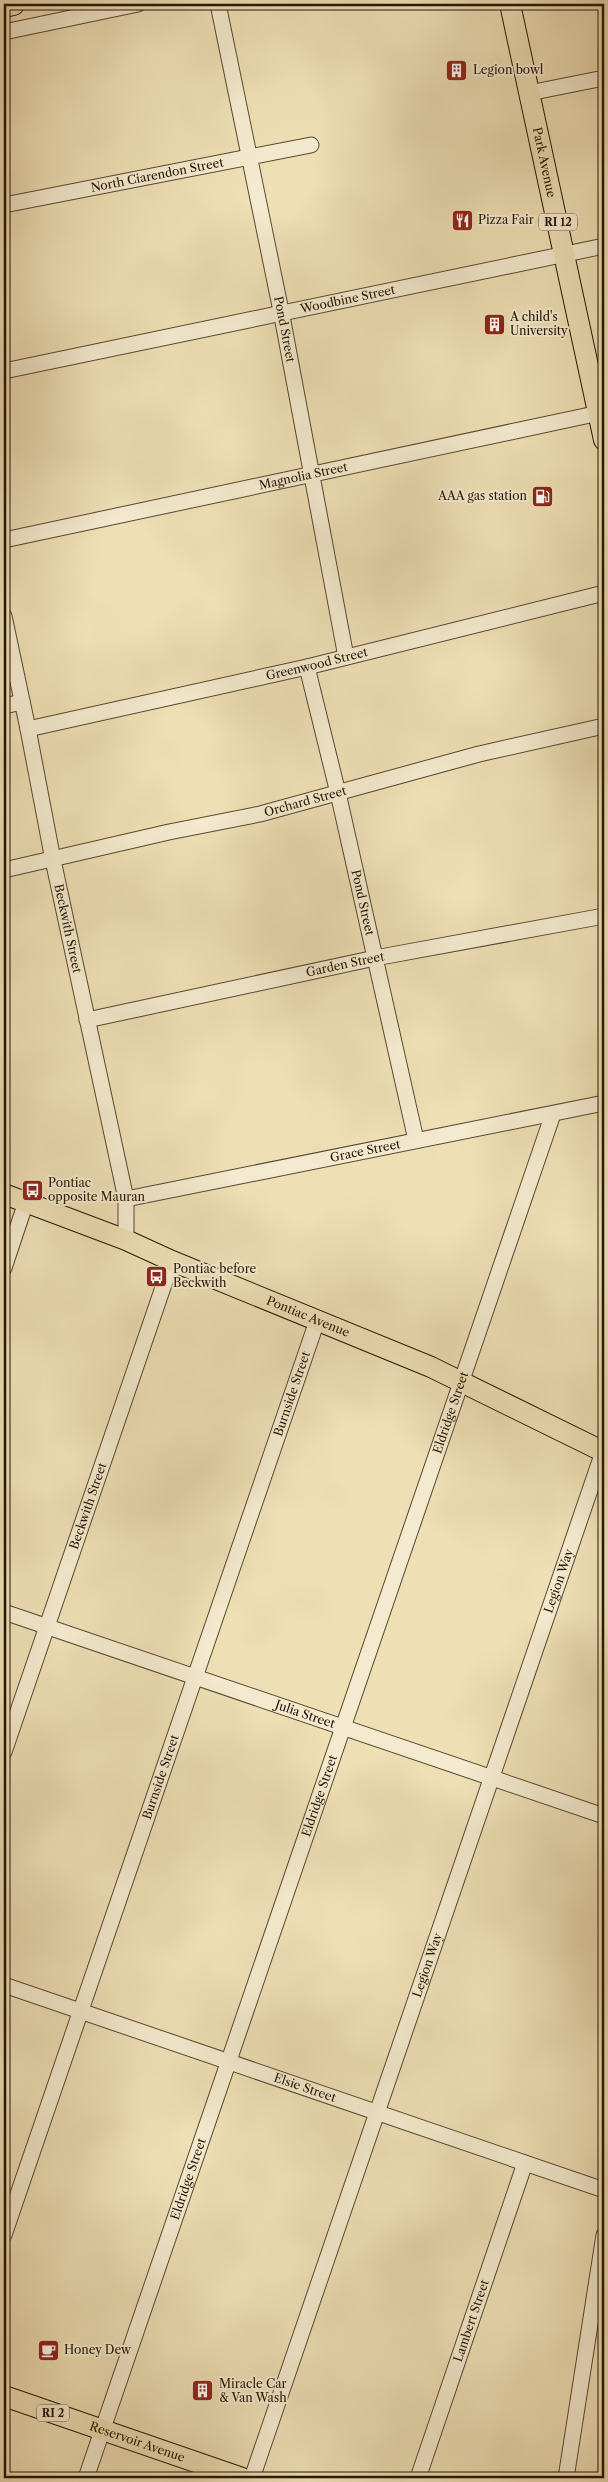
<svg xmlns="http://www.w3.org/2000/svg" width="608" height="2482" font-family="'Libre Caslon Text',serif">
  <rect width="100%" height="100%" fill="#eedfb5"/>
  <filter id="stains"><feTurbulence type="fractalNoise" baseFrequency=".004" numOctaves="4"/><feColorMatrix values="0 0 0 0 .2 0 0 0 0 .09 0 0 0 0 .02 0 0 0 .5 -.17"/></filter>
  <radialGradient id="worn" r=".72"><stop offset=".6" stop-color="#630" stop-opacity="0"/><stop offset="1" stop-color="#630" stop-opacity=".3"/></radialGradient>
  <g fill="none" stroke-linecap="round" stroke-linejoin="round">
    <defs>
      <g id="minor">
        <path id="s1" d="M218,4l63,307 65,346"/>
        <path d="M4,32l134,-28"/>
        <path d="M529,93l75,-15"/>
        <path id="s2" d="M4,205l307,-60"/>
        <path id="s3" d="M4,371l600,-125"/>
        <path id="s4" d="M4,540l600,-128"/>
        <path id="s5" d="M4,616l24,113 25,131 73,339v41"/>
        <path id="s6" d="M307,667l31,126 78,347"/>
        <path d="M4,706l18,-4"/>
        <path id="s7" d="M28,729l279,-62 297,-74"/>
        <path id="s8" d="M4,870l165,-38 91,-18 219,-60 125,-28"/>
        <path id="s9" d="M87,1020l288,-62 229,-42"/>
        <path id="s10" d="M126,1199l478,-96"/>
        <path d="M4,1268l22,-66"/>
        <path id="s11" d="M4,1612l600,204"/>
        <path id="s12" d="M4,1752l168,-491"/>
        <path id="s13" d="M4,1985l600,205"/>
        <path id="s14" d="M4,2235l313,-914"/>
        <path id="s15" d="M86,2478l467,-1364"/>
        <path id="s16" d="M252,2478l351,-1026"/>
        <path id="s17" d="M418,2478l107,-315"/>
        <path d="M566,2478l38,-243"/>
      </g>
      <g id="major">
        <path id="s18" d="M510,4l94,436"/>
        <path id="s19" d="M4,1194l122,46 46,21 259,106 173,85"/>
        <path id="s20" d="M4,2396l238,82"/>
      </g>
      <path id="highway" d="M4,6l9,-2"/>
    </defs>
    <use href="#minor" stroke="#57482f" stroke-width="17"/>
    <use href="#major" stroke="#251502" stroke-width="22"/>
    <use href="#highway" stroke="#251502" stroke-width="24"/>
    <use href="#minor" stroke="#f4eacf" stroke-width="15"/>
    <use href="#major" stroke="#eedfb5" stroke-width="20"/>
    <use href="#highway" stroke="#eedfb5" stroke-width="22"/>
  </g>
  <defs>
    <symbol id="building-square" viewBox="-11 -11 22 22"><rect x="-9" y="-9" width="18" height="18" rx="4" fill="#8f2418" stroke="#f4eacf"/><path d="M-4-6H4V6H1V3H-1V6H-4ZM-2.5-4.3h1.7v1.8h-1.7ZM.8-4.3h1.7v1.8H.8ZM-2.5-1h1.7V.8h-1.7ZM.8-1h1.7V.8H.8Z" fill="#fff"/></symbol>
    <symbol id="restaurant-square" viewBox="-11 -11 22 22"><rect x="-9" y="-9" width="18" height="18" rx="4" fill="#8f2418" stroke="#f4eacf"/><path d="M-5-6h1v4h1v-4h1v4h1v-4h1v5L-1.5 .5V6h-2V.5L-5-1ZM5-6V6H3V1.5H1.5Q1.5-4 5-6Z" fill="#fff"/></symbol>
    <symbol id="fuel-square" viewBox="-11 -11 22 22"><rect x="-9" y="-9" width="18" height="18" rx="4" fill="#8f2418" stroke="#f4eacf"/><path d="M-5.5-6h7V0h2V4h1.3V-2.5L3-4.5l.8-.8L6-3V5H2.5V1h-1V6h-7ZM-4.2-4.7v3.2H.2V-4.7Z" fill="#fff"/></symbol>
    <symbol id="bus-square" viewBox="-11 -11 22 22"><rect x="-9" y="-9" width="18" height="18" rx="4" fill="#8f2418" stroke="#f4eacf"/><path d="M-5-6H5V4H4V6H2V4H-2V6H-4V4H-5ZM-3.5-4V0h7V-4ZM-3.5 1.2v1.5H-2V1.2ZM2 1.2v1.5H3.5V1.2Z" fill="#fff"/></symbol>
    <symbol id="cafe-square" viewBox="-11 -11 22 22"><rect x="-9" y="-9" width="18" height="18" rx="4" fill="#8f2418" stroke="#f4eacf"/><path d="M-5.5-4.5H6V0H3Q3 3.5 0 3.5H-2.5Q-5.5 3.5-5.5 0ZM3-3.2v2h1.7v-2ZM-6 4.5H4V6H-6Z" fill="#fff"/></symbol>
  </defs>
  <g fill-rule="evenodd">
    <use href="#building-square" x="444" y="58" width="25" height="25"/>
    <use href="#restaurant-square" x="450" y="208" width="25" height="25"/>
    <use href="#building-square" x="482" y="312" width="25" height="25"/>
    <use href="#fuel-square" x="530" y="484" width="25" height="25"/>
    <use href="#bus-square" x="20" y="1178" width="25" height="25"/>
    <use href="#bus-square" x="144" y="1264" width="25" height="25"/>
    <use href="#cafe-square" x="36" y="2338" width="25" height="25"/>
    <use href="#building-square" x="190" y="2378" width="25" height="25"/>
  </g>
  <g text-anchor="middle" stroke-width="4" stroke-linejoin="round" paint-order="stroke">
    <g fill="#f4eacf" stroke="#635540" stroke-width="1">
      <rect x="539" y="213.5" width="38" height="17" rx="4"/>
      <rect x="37" y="2404.5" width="32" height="17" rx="4"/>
    </g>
    <g font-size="11" font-weight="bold" fill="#251502">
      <text x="558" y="226">RI 12</text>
      <text x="53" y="2417">RI 2</text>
    </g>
    <g font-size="12" fill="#251502" stroke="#f4eacf" text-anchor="start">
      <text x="473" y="74">Legion bowl</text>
      <text x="478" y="224">Pizza Fair</text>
      <text x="510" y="321">A child's<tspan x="510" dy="14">University</tspan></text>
      <text x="527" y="500" text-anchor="end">AAA gas station</text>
      <text x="48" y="1187">Pontiac<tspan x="48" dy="14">opposite Mauran</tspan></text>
      <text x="173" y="1273">Pontiac before<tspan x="173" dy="14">Beckwith</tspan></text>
      <text x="64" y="2354">Honey Dew</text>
      <text x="219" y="2388">Miracle Car<tspan x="219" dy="14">&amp; Van Wash</tspan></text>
    </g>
    <g font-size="12" fill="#251502" stroke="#f4eacf">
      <text dy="4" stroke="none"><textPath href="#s18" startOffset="162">Park Avenue</textPath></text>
      <text dy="4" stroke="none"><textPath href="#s2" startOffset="156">North Ciarendon Street</textPath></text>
      <text dy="4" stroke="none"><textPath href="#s3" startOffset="351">Woodbine Street</textPath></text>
      <text dy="4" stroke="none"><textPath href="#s1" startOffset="332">Pond Street</textPath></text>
      <text dy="4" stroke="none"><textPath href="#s4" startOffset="306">Magnolia Street</textPath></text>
      <text dy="4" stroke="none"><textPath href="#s7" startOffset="296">Greenwood Street</textPath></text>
      <text dy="4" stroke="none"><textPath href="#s8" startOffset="309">Orchard Street</textPath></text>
      <text dy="4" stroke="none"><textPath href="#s6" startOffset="242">Pond Street</textPath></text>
      <text dy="4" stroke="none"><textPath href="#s5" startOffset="319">Beckwith Street</textPath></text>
      <text dy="4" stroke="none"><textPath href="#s9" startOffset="264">Garden Street</textPath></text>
      <text dy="4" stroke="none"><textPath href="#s10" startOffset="244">Grace Street</textPath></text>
      <text dy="4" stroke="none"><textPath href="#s19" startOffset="328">Pontiac Avenue</textPath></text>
      <text dy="4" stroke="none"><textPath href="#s14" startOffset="889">Burnside Street</textPath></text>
      <text dy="4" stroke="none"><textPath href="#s15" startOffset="1126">Eldridge Street</textPath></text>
      <text dy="4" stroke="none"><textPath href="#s12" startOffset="260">Beckwith Street</textPath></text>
      <text dy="4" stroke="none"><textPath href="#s16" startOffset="948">Legion Way</textPath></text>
      <text dy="4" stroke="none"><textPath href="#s11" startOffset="318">Julia Street</textPath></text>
      <text dy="4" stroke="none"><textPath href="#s14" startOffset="484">Burnside Street</textPath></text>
      <text dy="4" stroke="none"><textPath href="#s15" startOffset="721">Eldridge Street</textPath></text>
      <text dy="4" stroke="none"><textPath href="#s16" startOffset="542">Legion Way</textPath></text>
      <text dy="4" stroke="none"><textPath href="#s13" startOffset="318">Elsie Street</textPath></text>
      <text dy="4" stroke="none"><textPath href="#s15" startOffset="316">Eldridge Street</textPath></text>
      <text dy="4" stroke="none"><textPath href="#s17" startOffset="166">Lambert Street</textPath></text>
      <text dy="4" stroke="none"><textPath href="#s20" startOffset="141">Reservoir Avenue</textPath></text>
    </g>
  </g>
  <rect width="608" height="2482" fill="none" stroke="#eedfb5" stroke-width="20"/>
  <rect x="5" y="5" width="598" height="2472" fill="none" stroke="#251502" stroke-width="2.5"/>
  <rect x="10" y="10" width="588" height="2462" fill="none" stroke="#251502"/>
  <rect width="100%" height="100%" filter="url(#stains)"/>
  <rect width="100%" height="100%" fill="url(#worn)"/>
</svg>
